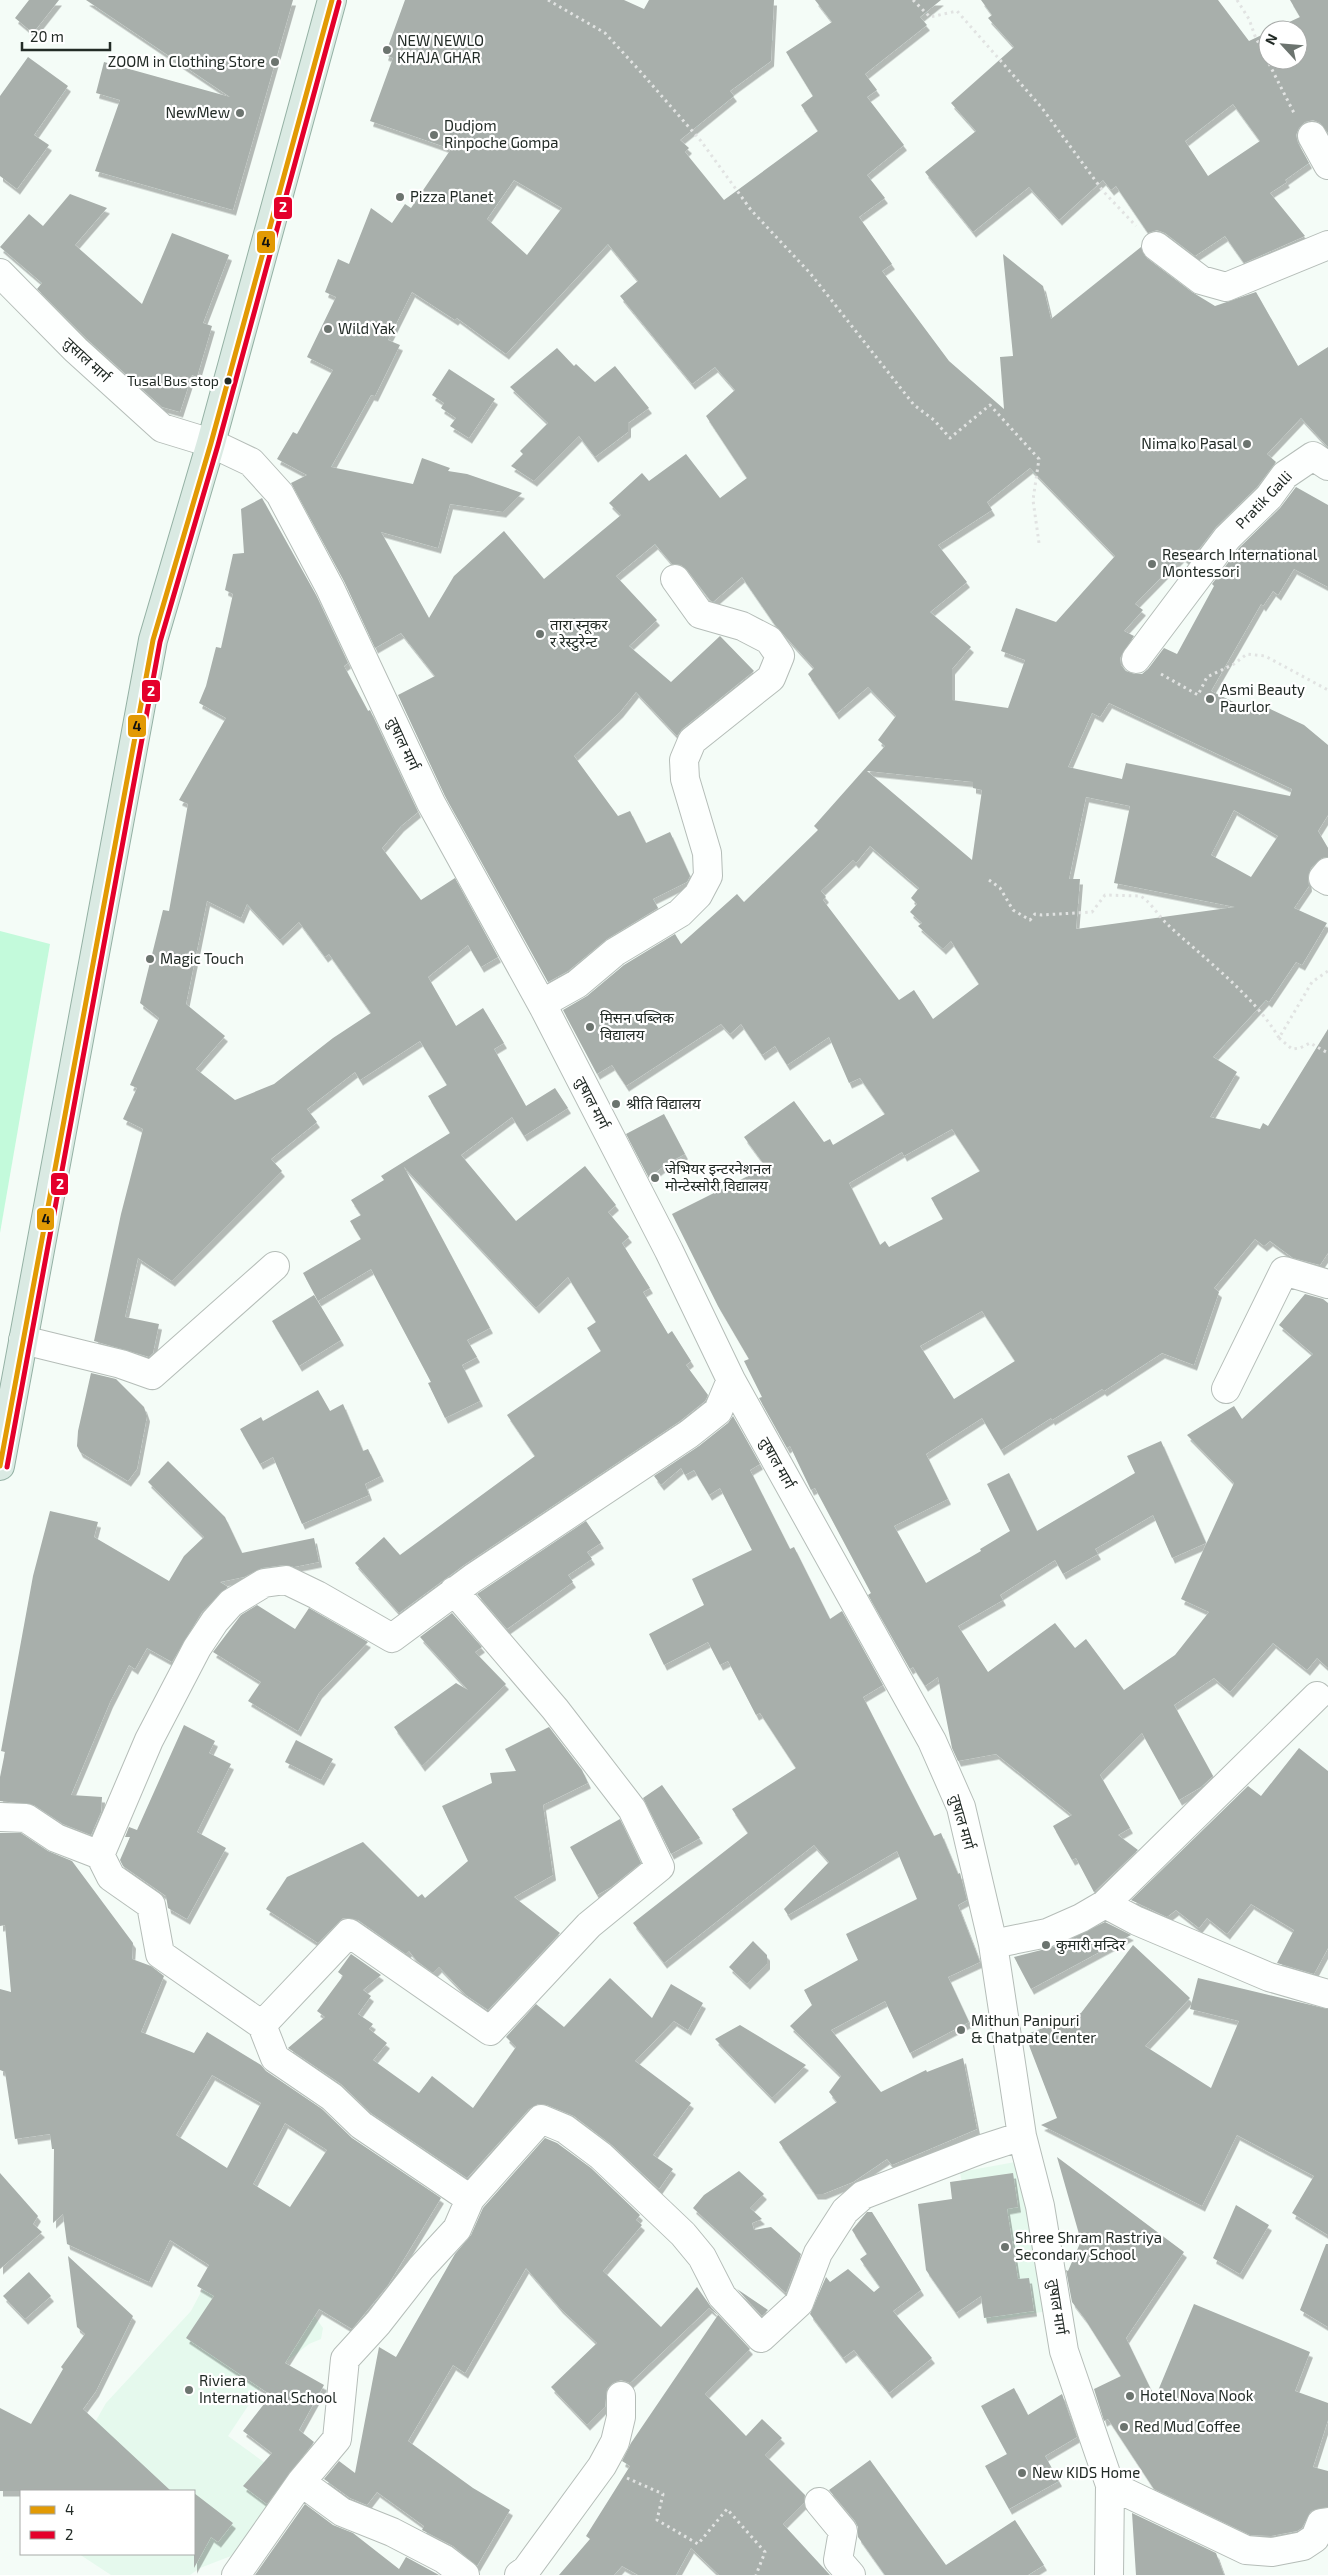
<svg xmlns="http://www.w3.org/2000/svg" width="1328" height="2575" font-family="'Exo 2','Noto Sans Devanagari',sans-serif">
  <defs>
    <filter id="shadow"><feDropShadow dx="3" dy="5.5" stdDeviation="0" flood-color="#0004"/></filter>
  </defs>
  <rect width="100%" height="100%" fill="#f4fcf7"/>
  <path fill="#e5f9ed" d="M1021,2161l26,150 -61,11 -26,-150z
    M238,2256l59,36 26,36 -2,11 -12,5 -41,32 -40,60 44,32 15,25 -56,63 -31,12 -10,7h-79l-32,-21h115v-63h-138l50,-88 85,-92 10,-19z"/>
  <path fill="#c3fadb" d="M0,931l50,13 -50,289z"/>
  <path fill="#a8afab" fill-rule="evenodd" filter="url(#shadow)" d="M29,0h30l-26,33 -18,-15z
    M86,0h207l-60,210 -138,-39 25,-71 -24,-7 8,-31 126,35z
    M405,0h219l20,9 5,-9h125l-3,61 -41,30 4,5 -54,44 9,8 -4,4 39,48 94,-69 -17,-26 12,-9 -27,-44 46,-30 -17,-22h126l-21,17 7,8 -62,49 12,16 -10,7 37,48 -37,30 18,23 -26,19 33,47 -10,7 67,90 55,48 -4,-52 13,-1 -10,-102 40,32 8,33 90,-72 6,11 45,34 23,14 41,-14 42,74 30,-19v100l-27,-29 -34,36 9,8 -19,25 -41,40 -27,35 -7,-6 -47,48 8,6 -19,21 10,5 -14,22 1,7 5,6 9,3h7l6,-5 16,-21 13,6 37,-68 -2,-2 27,-36 41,-40 16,-21 32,18v82l-34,-18 -16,26 -5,-4 -10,15 -2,-2 -50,87 49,24 4,-9 40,19 24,20v70l-10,16 10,17v9l-6,1 -11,10 -3,9 1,9 -15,22 33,15 -25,42 -6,-3 -27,40 -3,-2 -53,57 24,15 -27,45 50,12 3,-6 5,3 60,-97v224l-8,12 -27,-7 -23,-17 -6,5 -9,-7 -41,49 5,4 -25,73 -32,-12 -58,38 -2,-2 -50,31 -1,-2 -50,32 -19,-32 -56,36 22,45 -54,27 32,57 55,-32 -1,-2 30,-18 -23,-47 22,-11 28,58 98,-58 -8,-17 34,-15 45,102 -34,15 -19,-43 -58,34 3,5 -35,20 -8,-14 -55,35 3,5 -45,26 30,46 67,-49 20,25 11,-9 38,51 51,-35 34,-43 -28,-13 53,-116 -47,-48 47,-29 8,13 71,-65 -34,-29 26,-31 18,5 5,4v365l-11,-10 -10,12 -34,-27 -43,49 -16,-14 -40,27 39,71 -12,11 -22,13 -37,-67 -42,42 30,53 -12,7 20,15 -44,42 -18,-34 -4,2 -19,-34 19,-11 -76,-61 -38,7 -6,-13 -14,-71 -13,9 -12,-19 -3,2 -42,-74 3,-2 -56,-105 -4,2 -21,-44 -3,2 -28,-50 3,-1 -18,-36 5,-2 -31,-53 -46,-92 94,-47 -22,-30 50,-36 30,41 6,-3 3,6 52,-31 -25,-36 -11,5 -20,-46 -42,28 -12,-19 -13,9 -21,-31 -11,10 -9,-10 -95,62 -14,-21 -15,9 -34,-64 24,-14 37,-31 51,-31 6,10 56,-50 7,8 74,-72 -4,-4 71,-80 -7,-6 18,-24 -28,-29 -32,27 -28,-40 6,-6 -39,-43 -33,-48 -29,25 -3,-2 -23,-30 -6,-5 -9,-1 -17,-20 -39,32 41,44 -28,26 42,36 49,-46 34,35 -72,58 -5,7 -41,-44 -16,20 -46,44 44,60 12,-5 16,32 24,-11 20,44 -3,6 -34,17 5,9 -51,31 -39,32 -20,11 -103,-186 -47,-101 37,-19 -34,-43 -26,15 -31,-67 -53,-98 16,-8 -30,-16 16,-27 4,2 36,-64 -26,-13 29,-60 -11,-5 13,-33 11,5 22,-56 21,15 13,-19 6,4 40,-59 -81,-28 23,-63 -8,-3zM514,180l48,28 -35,47 -40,-36zM608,244l30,37 -18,15 72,88 23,-17 20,23 -29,26 41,62 -27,20 -34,-44 -37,27 -7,-8 -33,30 12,12 -77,64 -40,-48 -50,45 -25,42 -48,-86 57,16 12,-44 53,8 19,-19 -55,-19 -19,-3 2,-3 -28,-10 -9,26 -82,-17 40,-72 4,1 25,-51 -12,-5 24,-48 43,28 2,-2 49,36zM1030,468l85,88 -59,66 -40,-14 -15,43 24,9 -17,48 -56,-8v-31l19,-22 -41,-35 37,-30 -29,-37 54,-35 -5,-8zM1109,703l183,86 -2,7 -164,-33 -4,16 -54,-12 24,-54 8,4zM867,771l106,11v6l9,2 -10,70zM1086,797l44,9 -16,77 121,24 -159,22 4,-50h-11zM1234,810l44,26 -27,41 -40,-22zM870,846l49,42 -8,10 6,6 -7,8 12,11 -4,3 25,23 8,-8 28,43 -46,35 -19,-29 -15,10 -76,-100 3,-3 -5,-6 32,-31 3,3zM952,1129l28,42 -49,27 12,21 -54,28 -4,-6 -5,4 -31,-62 53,-31 2,4zM982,1311l33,50 -61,38 -34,-53z
    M981,0h237l31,41 19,-9v28h30v-30h-26l28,-13 -10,-17h38v133l-8,-10 -7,-3 -8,2 -6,6 -3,7 2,8 11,20 -24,17 2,2 -17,11 35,43 -61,27 -19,-27 -30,20 -30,-23 -8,-3 -9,3 -32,-47 -5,4 -8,-10 -44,40 -30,-33 -56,45 -48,-60 51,-41 -25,-28 63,-56 -26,-29 4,-3zM1233,104l27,37 -52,35 -23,-35z
    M28,57l40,29 -34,49 15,10 -32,44 -17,-13v-80z
    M70,194l37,14 -32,37 67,59 30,-71 57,22 -26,68 9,3 -15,51 -5,-2 -12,37 -18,-5 -75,-68 -50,-50 5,-6 -42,-36 29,-33 14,12z
    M557,348l17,18 2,-2 19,18 20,-16 34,42 -21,15v9l-33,25 -16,-21 -45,45 -23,-15 12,-12 -3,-3 28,-28 -38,-36z
    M449,369l46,30 -26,39 -19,-12 6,-8 -15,-10 3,-5 -12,-8z
    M262,498l54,97 32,68 -4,3 24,45 2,-1 48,102 -17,14 -19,22 39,52 34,-22 43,79 -17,10 -13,-22 -40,32 28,49 27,-18 21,35 -10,6 32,57 29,-18 13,20 -44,28 -12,-19 -51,38 55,66 69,-55 31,39 -8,7 21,25 -7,6 28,45 -7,4 25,42 4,-3 19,30 -5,4 22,30 -3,6 -25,20 -216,144 -65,48 -44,-50 29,-26 16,18 135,-99 -28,-41 94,-64 -14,-23 9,-6 -28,-45 -32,31 -132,-141 86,161 -23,12 10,17 -15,8 18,36 -35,17 -17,-35 3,-1 -60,-113 -53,32 -15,-28 58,-34 -11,-18 11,-6 -10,-15 33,-20 -3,-4 69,-43 -22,-37 19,-11 -27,-44 -60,39 -5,-8 -48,37 10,13 -46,37 11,12 -110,110 -34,-23 -13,59 34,7 -6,29 -4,4 -3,-1 -52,-15 27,-127 22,-85 -20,-10 14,-31 -7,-3 29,-67 -19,-15 23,-93 6,1 19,-107 -9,-4 47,-82 -27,-15 7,-17 10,-39 5,1 12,-54 -8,-4 8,-36 11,-1 -3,-44zM207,901l34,17 6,-14 33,36 19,-18 26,35 4,-3 42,59 -38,25 -59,46 -39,16 -39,-31 29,-33 -39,-32z
    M664,1114l21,40 -19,10 -17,14 -23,-44z
    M314,1295l27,45 -42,26 -27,-45z
    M91,1373l25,6 28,28 3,9 -10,53 -9,12 -48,-29 -3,-6 1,-15z
    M318,1390l12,21 13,-7 20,47 5,-2 13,27 -16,8 4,11 -67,29 -29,-67 -13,7 -20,-35 21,-12 2,4z
    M733,1416l27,48 -10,6 40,79 4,-2 36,72 12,-8 41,74 -20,12 71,139 7,-3 17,41 2,-1 7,27 -9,5 22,57 -32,15 21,45 -59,31 -25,-52 -54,29 50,62 45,-22 1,2 36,-14 14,71 -85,36 -5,-6 -34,23 -30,12h-8l-36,-52 58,-40 -8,-10 12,-16 -51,-50 22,-21 -8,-15 54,-30 -12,-26 71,-35 -20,-48 -109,64 -4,-6 45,-47 -15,-17 -150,118 -31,-40 115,-90 -16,-24 64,-41 -36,-55 -4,2 -28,-54 -8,4 -12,-23 -44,23 -15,-31 55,-29 -12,-26 60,-29 -32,-62 -11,7 -15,-25 -9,5 -4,-7 -20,17 -7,-9 45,-30 29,-23z
    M168,1461l57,56 17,36 72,-15 5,24 -25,5 -10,-2 -22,3 -18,9 -24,5 8,5 -26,25 -30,50 -25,-14 -12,21 -6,-4 -19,37 -39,93 31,2 -1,15 -10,23 -28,-11 -29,-19 -34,-4v-24l5,-25 -4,-1 32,-175 17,-65 48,11 -4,15 75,44 15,-25 20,-19 -56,-55z
    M586,1521l15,22 -14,9 5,7 -24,16 5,7 -66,47 -30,-35z
    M257,1605l38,24 14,-21 59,34 -49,51 -21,38 -50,-30 13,-19 -48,-30 28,-37z
    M452,1613l30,34 -7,5 31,32 -84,82 -28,-39 62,-44 12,7 -48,-53z
    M184,1725l31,16 -6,12 22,11 -34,68 29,16 -39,71 -19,-11 -2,-12 -43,-30 -3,-6 10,-23h-5l4,-10 8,3z
    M549,1727l33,43 6,13 -45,22 10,70 -39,22 46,36 -72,77 -22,-15 -27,-28 -6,6 -16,-12 -8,-10 -3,3 -48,-34 -15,-2 -25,25 -52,-34 21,-32 76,-35 55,55 4,-3 3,4 43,-37 -26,-55 50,-23 -2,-10 26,-2 -11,-22z
    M296,1740l37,19 -12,21 -36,-18z
    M1299,1748l29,23v177l-14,26 -37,-11 17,-33 -43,-26 -24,30 -20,-16 -8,10 -23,-18 -9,7 -36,-17 117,-114 13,10z
    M662,1785l38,53 -29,16 -28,-56z
    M620,1819l21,44 -30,24 -14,8 -27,-48z
    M0,1833h21l27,18 24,10 61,82 -1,16 19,7 13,10 -23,56 53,21 13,-21 54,33 5,6 56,38 30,29 89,60 -53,87 -36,44 -33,-20 -34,54 39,22 -25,45 15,12 -47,62 -24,-18 29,-33 -29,-22 28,-36 -85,-57 28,-42 -17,-10 12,-21 -39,-25 -21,42 -82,-38 -4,-30 -10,9 1,-74h-2l-2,-15 -35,5 -10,-67 -5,-2v-81l11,3 -6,-67 -5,1zM212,2075l49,28 -34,65 -51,-33zM285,2123l42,27 -37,57 -37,-23z
    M1105,1922l26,13 -100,54 -17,-32 39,-10z
    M753,1941l14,14v9l-20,20 -18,-17z
    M1133,1945l57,53 -45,48 66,42 28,-67 -49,-12 8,-31 130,31v226l-36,-22 22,-37 -77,-41 -35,71 -161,-81 16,-7 -32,-83 56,-22z
    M351,1954l30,21 -18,15 8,6 -13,18 15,10 -4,5 18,14 -14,17 46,33 13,-17 41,32 43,-61 -10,-10 30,-33 28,23 46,-49 42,40 19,-34 32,19 -15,27 -14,-9 -39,40 56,42 -38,52 20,14 -14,20 -47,-44 -38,-29 -27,-11 -9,-1 -9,5 -62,69 -96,-65 -30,-29 -53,-36 37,-31 -8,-6 26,-35 -5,-4z
    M740,2025l66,40 -34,33 -57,-59z
    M545,2138l12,5 34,25 49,47 -4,5 6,5 -39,46 58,56 36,-40 14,20 39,42 -45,45 41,42 16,-17 20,19 -17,17 40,40 -1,8 -21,21 47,51h-111l-28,-27 -15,27h-38l-16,-9 -8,9h-55l31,-36 -4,-3 44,-70 -8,-5 9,-18 87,-128 -9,-7 -79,75 -9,-3 -8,3 -6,6 -2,18 -18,18 -36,-38 46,-44 -37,-35 -34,-40 -61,105 -12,-8 -45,76 65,47 37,22 -33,56 -24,-20 -31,-16 2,-4 -47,-34 -10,13 -17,-7 -26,-19 15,-18 16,12 24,-126 17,10 59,-103 16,-19 12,-27z
    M1057,2157l127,95 -58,86 29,60 39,-94 116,48 -15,39 33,12v17l-15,47 15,4v36l-17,4 -9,17 -5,3 -26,5 -21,-1 -96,-46 -46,-70 -4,2 -10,-32 27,-13 -36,-57 -13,-17 -6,-32 2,1 13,-30z
    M739,2171l25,23 -14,14 12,11 -10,4 2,7 17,-3 30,27 -15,39 -93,-85 11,-13z
    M0,2173l38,43 -5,8 9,8 -42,37z
    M1013,2173l5,34 -11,2 11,70 11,-1 5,33 -50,7 -3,-22 -25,17 -30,-43 -8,-66 34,-5 -2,-17z
    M1236,2205l33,20 -29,49 -27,-16z
    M867,2212h5l49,78 -28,21 39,47 -43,35 -35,-43 -11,8 -33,-44 16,-37 4,5 18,-13 26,23 6,-5 -20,-28 7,-5 -15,-24z
    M1326,2244h2v83l-28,-17z
    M68,2256l65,60 -37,75 -13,18 88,82h-171v-83l31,16 32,-55 -2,-2 24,-33 -8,-7z
    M29,2272l22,24 -26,23 -22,-23z
    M737,2289l31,21 -6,6z
    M1014,2388l14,27 34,-21 15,43 -32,19 14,25 -50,28 -24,-43 22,-12 -26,-48z
    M870,2460l76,105 69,-45 29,45 -16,10h-143l-27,-38v-10l-3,-6 -26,-31z
    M194,2493l39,30 -15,19 -7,-5 -17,31z
    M305,2504l28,21 20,8 46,36 7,-12 33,18h-184z
    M1132,2513l84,40 8,22h-88z"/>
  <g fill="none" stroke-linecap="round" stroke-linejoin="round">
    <defs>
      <path id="minor" d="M1312,136l16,29
        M1156,246l45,34 25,7 102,-42
        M0,273l76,77 86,78 49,15 40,19 29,32 50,94 101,215 113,205 125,243 62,129 201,361 29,66 32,137 29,192 18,70 24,145 46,134 -1,90
        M1136,659l91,-121 42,-41 16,-22 28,-19 15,10
        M1328,872l-5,6 5,3
        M544,1008l8,-10 25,-14 38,-32 65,-39 18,-18 10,-19 -1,-23 -22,-74 -1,-19 8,-19 79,-63 9,-22 -11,-16 -27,-14 -42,-12 -25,-35
        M23,1340l98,24 31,11 123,-109
        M1226,1389l58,-118 44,13
        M0,1817l26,1 30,20 44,17 11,22 40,28 9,49 102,71 13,33 57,39 29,28 109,74
        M100,1855l49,-115 48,-92 18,-27 16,-18 33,-20 22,-3 31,15 75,43 81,-60 216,-144 29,-23 13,-31
        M1105,1904l212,-208
        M993,1944l54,-11 34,-15 24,-14 32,17 132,56 59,17
        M262,2025l87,-92 141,98 99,-106 71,-58 -28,-58 -77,-100 -101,-118
        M301,2482l41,30 50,20 52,27 21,16
        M1110,2485l136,65 26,2 31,-6 12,-8 6,-15 7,-1
        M819,2502l24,29 -5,29 13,15
        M236,2575l65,-93 36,-43 8,-80 33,-36 43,-55 36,-39 13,-30 71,-80 24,10 36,27 82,78 19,23 20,39 39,42 38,-35 19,-50 27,-42 18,-16 119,-46 40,-13
        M519,2575l7,-5 76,-104 13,-24 6,-25v-21"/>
      <path id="major" d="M0,1466l153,-826 58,-197 121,-443"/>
    </defs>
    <use href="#minor" stroke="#b5bdb8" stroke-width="30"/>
    <use href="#major" stroke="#94b1a4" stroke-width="30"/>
    <path stroke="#e1e3e2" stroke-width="3" stroke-dasharray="2.5 4" stroke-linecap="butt" d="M548,0l57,33 34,37 62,71 50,69 59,63 104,132 20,15 16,18 40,-33 49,54 -6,41 6,43
      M913,0l17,17 27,-6 85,97 61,83 33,35
      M1237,0l12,19 6,17 40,79
      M1161,674l37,21 9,-18 27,-13 13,-10 18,2 63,34
      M989,880l11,8 13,22 17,10 5,-6 7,1 50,-3 13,-17 35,1c9,4 18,19 26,27 36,34 88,72 113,115l33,-56 16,-11
      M1279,1038l13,11 8,-1 10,-5 18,10
      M627,2478l36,16 -6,26 41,24 29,-35 38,43 -9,23"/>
    <use href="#minor" stroke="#fdfffe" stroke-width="28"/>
    <use href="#major" stroke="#daeae3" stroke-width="28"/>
    <defs>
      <path id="bus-1" d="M0,1466l153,-826 58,-197 121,-443"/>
      <path id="bus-2" d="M7,1467l153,-825 58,-197 121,-443"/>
    </defs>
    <use href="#bus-1" stroke="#fff" stroke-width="9"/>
    <use href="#bus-2" stroke="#fff" stroke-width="9"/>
    <use href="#bus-1" stroke="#e29a04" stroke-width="5"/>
    <use href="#bus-2" stroke="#e4002b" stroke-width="5"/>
  </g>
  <g fill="#6c746f" stroke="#fff" stroke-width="2">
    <circle cx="387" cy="50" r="5"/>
    <circle cx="275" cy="62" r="5"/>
    <circle cx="240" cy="113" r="5"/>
    <circle cx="434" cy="135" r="5"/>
    <circle cx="400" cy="197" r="5"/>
    <circle cx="328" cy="329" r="5"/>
    <circle cx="1247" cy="444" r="5"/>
    <circle cx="1152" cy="564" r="5"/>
    <circle cx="540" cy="634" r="5"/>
    <circle cx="1210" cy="699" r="5"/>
    <circle cx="150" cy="959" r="5"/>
    <circle cx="590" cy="1027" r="5"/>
    <circle cx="616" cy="1104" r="5"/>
    <circle cx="655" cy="1178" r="5"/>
    <circle cx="1046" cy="1945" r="5"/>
    <circle cx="961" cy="2030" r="5"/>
    <circle cx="1005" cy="2247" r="5"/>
    <circle cx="189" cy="2390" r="5"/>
    <circle cx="1130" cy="2396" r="5"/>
    <circle cx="1124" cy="2427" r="5"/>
    <circle cx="1022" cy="2473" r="5"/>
  </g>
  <circle fill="#222b26" stroke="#fff" stroke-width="2" cx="228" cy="381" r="4.5"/>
  <g text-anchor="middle" stroke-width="4.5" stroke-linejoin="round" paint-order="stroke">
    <g font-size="14" fill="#222b26" stroke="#fff" text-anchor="end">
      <text x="219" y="386">Tusal Bus stop</text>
    </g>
    <g font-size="15" fill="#222b26" stroke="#fff" text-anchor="start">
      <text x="397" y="46">NEW NEWLO<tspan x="397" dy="17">KHAJA GHAR</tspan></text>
      <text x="265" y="67" text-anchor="end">ZOOM in Clothing Store</text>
      <text x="230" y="118" text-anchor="end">NewMew</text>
      <text x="444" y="131">Dudjom<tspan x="444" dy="17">Rinpoche Gompa</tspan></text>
      <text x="410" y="202">Pizza Planet</text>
      <text x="338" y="334">Wild Yak</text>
      <text x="1237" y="449" text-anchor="end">Nima ko Pasal</text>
      <text x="1162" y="560">Research International<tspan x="1162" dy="17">Montessori</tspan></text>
      <text x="550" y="630">तारा स्नूकर<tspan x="550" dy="17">र रेस्टुरेन्ट</tspan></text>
      <text x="1220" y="695">Asmi Beauty<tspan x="1220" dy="17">Paurlor</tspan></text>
      <text x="160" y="964">Magic Touch</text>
      <text x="600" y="1023">मिसन पब्लिक<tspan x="600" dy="17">विद्यालय</tspan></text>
      <text x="626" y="1109">श्रीति विद्यालय</text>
      <text x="665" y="1174">जेभियर इन्टरनेशनल<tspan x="665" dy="17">मोन्टेस्सोरी विद्यालय</tspan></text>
      <text x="1056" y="1950">कुमारी मन्दिर</text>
      <text x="971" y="2026">Mithun Panipuri<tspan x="971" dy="17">&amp; Chatpate Center</tspan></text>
      <text x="1015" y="2243">Shree Shram Rastriya<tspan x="1015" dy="17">Secondary School</tspan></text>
      <text x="199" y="2386">Riviera<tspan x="199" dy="17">International School</tspan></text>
      <text x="1140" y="2401">Hotel Nova Nook</text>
      <text x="1134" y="2432">Red Mud Coffee</text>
      <text x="1032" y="2478">New KIDS Home</text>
    </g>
    <g font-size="15" fill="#222b26" stroke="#fff">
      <text transform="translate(87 360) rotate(43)" y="5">तुसाल मार्ग</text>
      <text transform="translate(1264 500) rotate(-46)" y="5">Pratik Galli</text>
      <text transform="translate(403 744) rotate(65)" y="5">तुषाल मार्ग</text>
      <text transform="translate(592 1103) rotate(63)" y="5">तुषाल मार्ग</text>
      <text transform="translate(777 1463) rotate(61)" y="5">तुषाल मार्ग</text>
      <text transform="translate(962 1822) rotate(74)" y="5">तुषाल मार्ग</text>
      <text transform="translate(1057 2307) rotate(81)" y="5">तुषाल मार्ग</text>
    </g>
  </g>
  <g stroke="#fff" stroke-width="2">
    <rect x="273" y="196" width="20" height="24" rx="5" fill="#e4002b"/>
    <rect x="256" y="230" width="20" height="24" rx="5" fill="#e29a04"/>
    <rect x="141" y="679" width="20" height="24" rx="5" fill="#e4002b"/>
    <rect x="127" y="714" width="20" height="24" rx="5" fill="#e29a04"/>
    <rect x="50" y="1172" width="19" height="24" rx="5" fill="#e4002b"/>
    <rect x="36" y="1207" width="19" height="24" rx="5" fill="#e29a04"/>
  </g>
  <g font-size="14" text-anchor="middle" font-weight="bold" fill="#fff">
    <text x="283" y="212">2</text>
    <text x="151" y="696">2</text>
    <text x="60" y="1189">2</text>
  </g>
  <g font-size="14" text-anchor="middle" font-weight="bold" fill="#111">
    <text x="266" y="247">4</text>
    <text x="137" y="731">4</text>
    <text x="46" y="1224">4</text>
  </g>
  <rect x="20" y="2490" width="175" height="65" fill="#ffffff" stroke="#a7aaa8"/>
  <rect x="30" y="2506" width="25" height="8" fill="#e29a04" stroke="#a7aaa8"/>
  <text x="65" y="2515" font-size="15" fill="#222b26">4</text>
  <rect x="30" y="2531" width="25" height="8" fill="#e4002b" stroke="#a7aaa8"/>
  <text x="65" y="2540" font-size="15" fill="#222b26">2</text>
  <g transform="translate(1283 45) rotate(296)"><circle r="24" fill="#ffffff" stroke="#a7aaa8"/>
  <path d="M0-4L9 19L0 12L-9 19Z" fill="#6c746f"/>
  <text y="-8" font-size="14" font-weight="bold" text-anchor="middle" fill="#222b26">N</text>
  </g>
  <path d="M22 42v8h88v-8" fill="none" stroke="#222b26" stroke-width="2.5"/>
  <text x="30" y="42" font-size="15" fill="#222b26" stroke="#ffffff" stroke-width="4" paint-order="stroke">20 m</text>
</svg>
